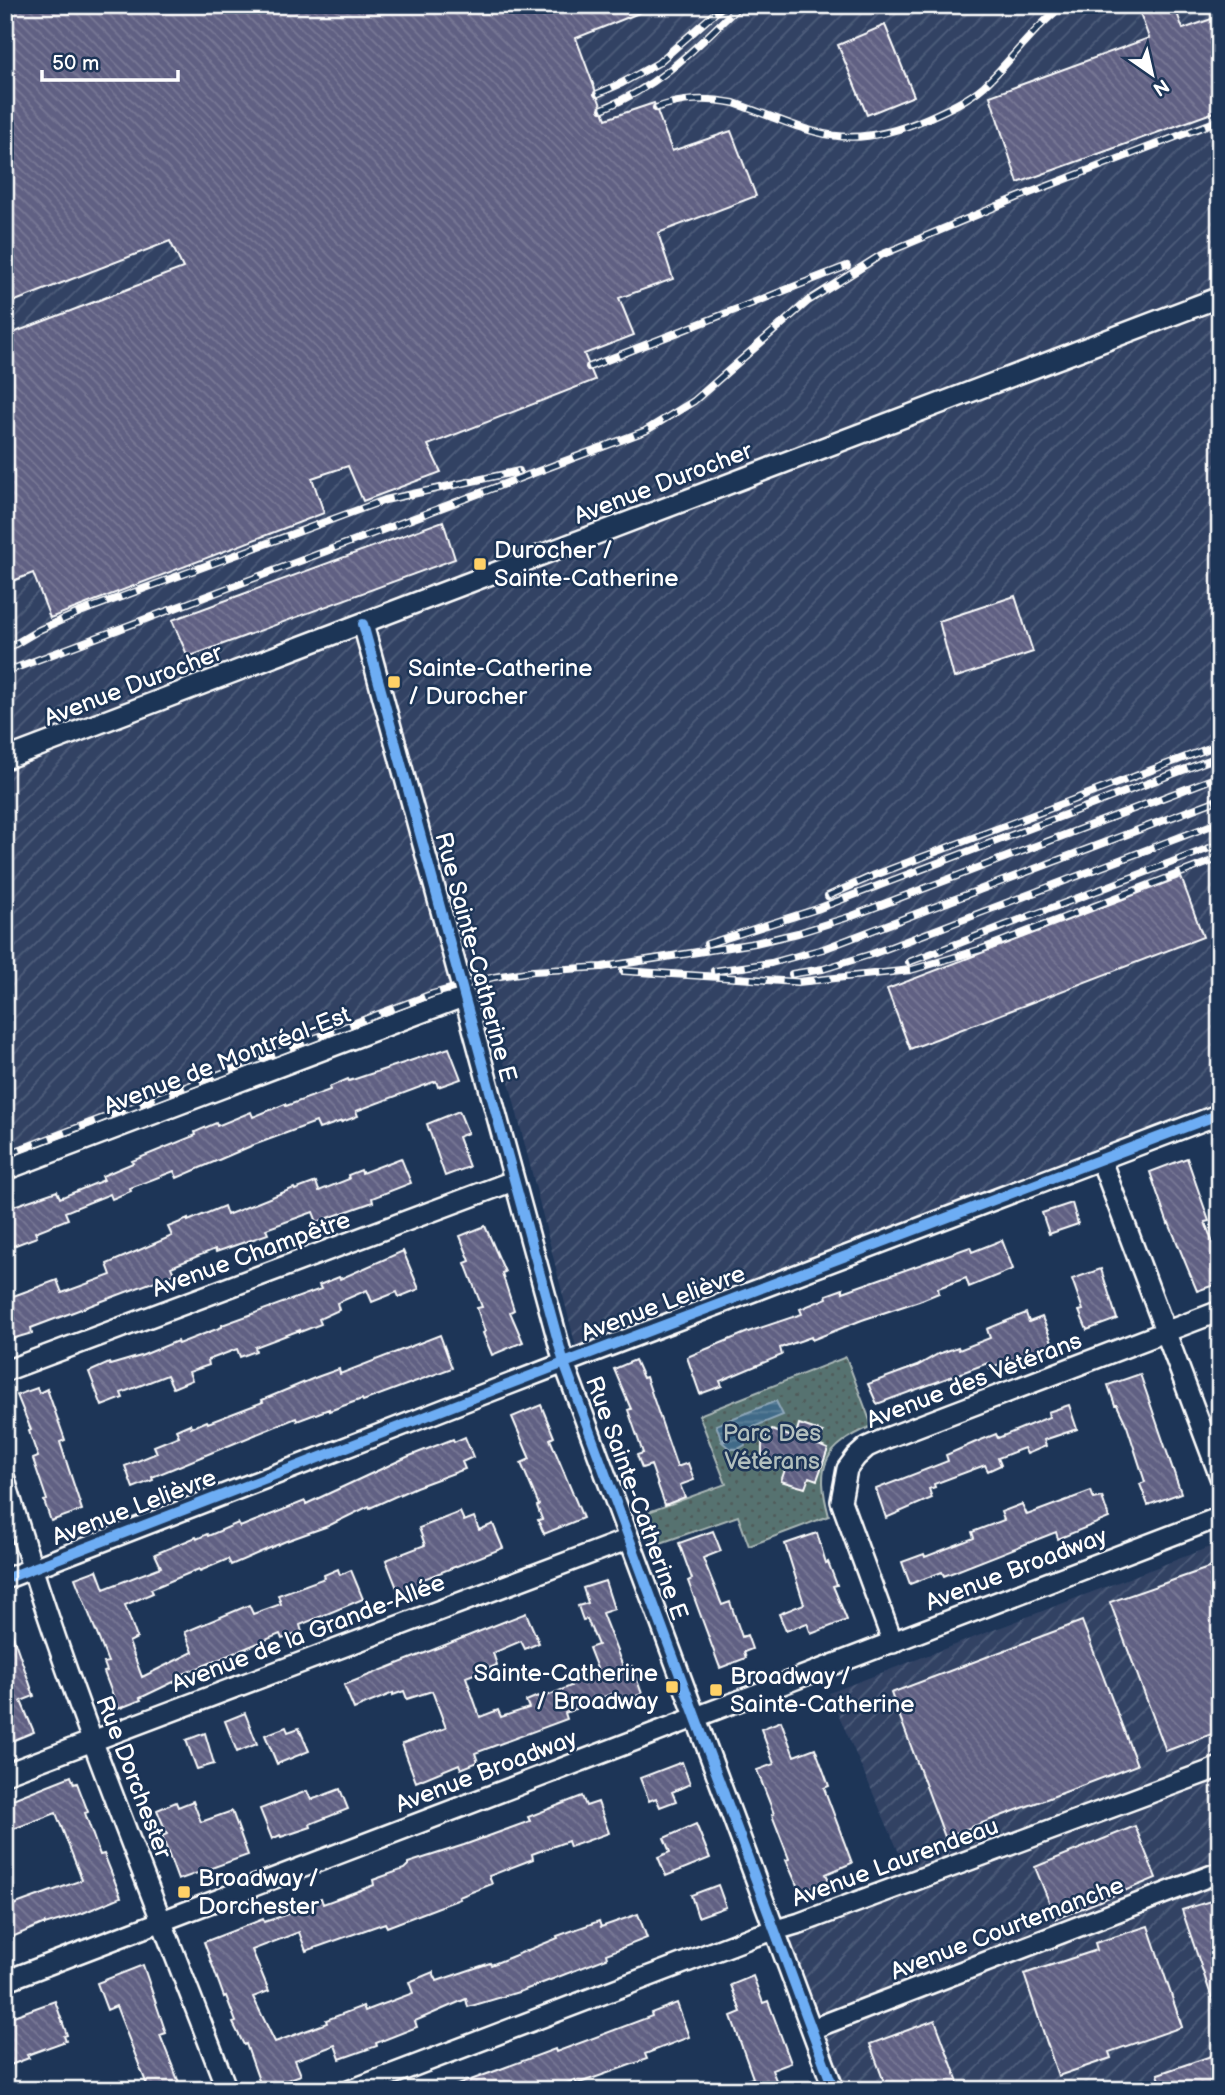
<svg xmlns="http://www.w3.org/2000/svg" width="1225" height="2095" font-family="'Balsamiq Sans',sans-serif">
  <defs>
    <pattern id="industrial-furrows" width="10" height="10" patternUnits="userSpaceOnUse" patternTransform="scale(1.75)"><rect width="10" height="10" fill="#314264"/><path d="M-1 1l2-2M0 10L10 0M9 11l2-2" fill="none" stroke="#505e7b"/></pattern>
    <pattern id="park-dots" width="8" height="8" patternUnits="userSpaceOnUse" patternTransform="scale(1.75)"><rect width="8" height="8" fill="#57726f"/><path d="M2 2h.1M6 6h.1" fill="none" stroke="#505b5a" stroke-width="1.8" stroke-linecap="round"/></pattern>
    <pattern id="water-rules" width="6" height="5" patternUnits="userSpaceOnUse" patternTransform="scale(1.75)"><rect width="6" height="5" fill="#416b88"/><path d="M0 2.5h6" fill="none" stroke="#5e819a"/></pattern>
    <pattern id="building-back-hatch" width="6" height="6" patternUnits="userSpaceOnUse" patternTransform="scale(1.75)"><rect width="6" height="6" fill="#616183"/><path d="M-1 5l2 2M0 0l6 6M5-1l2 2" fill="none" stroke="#797996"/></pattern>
  </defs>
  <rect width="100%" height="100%" fill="#1d3557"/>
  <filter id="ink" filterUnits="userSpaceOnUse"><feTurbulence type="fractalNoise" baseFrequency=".0143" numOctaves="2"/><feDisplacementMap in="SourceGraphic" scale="14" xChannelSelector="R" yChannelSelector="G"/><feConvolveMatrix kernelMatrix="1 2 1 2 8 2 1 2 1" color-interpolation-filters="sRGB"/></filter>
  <g filter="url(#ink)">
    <path fill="url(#industrial-furrows)" d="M5,5h1215v1096l-644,246 -90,-356 -481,185z
      M1220,1543v547h-376l-57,-153 128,-48 -86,-196z"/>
    <path fill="url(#park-dots)" stroke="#abb8b7" stroke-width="2" d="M846,1357l26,69c-48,21 -57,39 -43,90l-80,30 -11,-30 -86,30 -12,-31 86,-31 -27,-69z"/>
    <path fill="url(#water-rules)" stroke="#8da6b8" stroke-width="2" d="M776,1401l7,14 -42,17 1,3 15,-6 1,10 -10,-1 -3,7 -7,4h-8l-8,-7 6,-2v-2l-6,2 -6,-15z"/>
    <path fill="url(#building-back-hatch)" stroke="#fff" stroke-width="2" d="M5,5h654l-83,33 30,81 48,-16 18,48 59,-20 25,65 -98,37 15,46 -54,19 15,37 -50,19 11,26 -167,65 13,27 -78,29 -15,-35 -36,12 12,35 -274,105 -17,-45 -28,11v-248l178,-68 -13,-27 -165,64z
      M1157,5h17l9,24 37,-13v94l-202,73 -28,-87 159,-58 -9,-25z
      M885,25l29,71 -47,19 -29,-70z
      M443,521l12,38 -267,98 -16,-37z
      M1015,596l18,56 -79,26 -15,-57z
      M1181,877l22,60 -293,112 -23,-60z
      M449,1048l12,31 -23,8 -2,-6 -80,30 2,5 -16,6v-1l-23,8 -3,-7 -65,24 -74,32 -3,-7 -44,17 1,3 -19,8 -2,-5 -45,18 3,7 -33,13 2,5 -32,12v-40l52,-18 3,7 44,-18 -2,-4 31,-13 -1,-2 64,-26 -1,-3 21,-9 1,3 34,-14 2,5 32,-13 1,2 44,-16 -1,-3 19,-8 1,2z
      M459,1111l9,22 -10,4 11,30 -24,9 -18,-52z
      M401,1158l10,25 -39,15 1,4 -56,20 -4,-10 -47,17 2,5 -52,18 -1,-3 -44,18 3,7 -143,54 1,5 -27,8v-42l52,-19 5,13 49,-18 -4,-11 65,-28 -4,-9 20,-8v2l36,-15 3,9 67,-27 1,2 21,-8 3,9 30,-12 -1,-4 13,-5 1,3z
      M1187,1158l22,63 -4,1 15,40v21l-23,8 -28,-68 -1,1 -18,-52z
      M1072,1203l6,21 -29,10 -7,-21z
      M485,1226l20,46 -3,1 12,37 -4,2 13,30 -31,13 -9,-22 2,-1 -8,-24 5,-1 -17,-44 5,-2 -10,-25z
      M1002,1240l11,29 -44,18 -3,-9 -28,10 1,5 -20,8 -57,19 -50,20 -1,-3 -31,11 2,7 -62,26 2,5 -22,8 -13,-37 61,-25 54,-18 -2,-5 27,-11 -1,-3 17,-6v3l127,-45 2,5z
      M403,1251l16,38 -20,8 -2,-5 -25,10 -5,-12 -30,13 2,7 -20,9 2,5 -21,8v-2l-45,17 1,4 -16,6 -3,-8 -29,11 1,5 -20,7 3,8 -19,8 -6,-13 -46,18 2,5 -21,8 -13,-34 20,-9 1,2 31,-9 36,-15 1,3 44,-17v-2l99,-36 -2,-4 20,-8 1,2z
      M1101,1269l16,50 -30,11 -8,-19 4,-1 -11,-31z
      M1026,1313l3,9 13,-5 11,27 -63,25 -2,-6 -111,41 -9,-20 49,-18 21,-12 20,-7 1,3 31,-12 -3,-9z
      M440,1335l12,33 -89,33 -1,-2 -33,12v-2l-32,12 -1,-3 -144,59 1,3 -20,8 -8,-22 32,-13 -3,-7 25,-10 -3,-6 14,-6 1,4 16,-7 1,2 55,-21 -1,-2 55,-23 22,-8 1,5z
      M635,1360l8,18 3,-1 31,90 11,-4 6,17 -14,5 5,12 -20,8 -14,-40 -9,3 -5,-13 6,-2 -15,-43 3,-1 -17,-40z
      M1140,1374l41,119 -33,12 -8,-21 5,-2 -18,-56 -10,-21h-2l-7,-20z
      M37,1388l2,5 8,-4 18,51 -5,2 22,68 -31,11 -7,-20 3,-1 -14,-41 5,-2 -9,-26 2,-1 -14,-35z
      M541,1405l13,32 -4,2 33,79 -39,16 -6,-14 4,-1 -5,-13 2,-1 -18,-42 9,-4 -18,-42z
      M1069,1405l8,24 -33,11 2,6 -19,8 -3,-6 -26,10 3,7 -13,6 -3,-6 -51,19 1,3 -6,2 3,9 -46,20 -10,-29 72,-28 -2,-6 30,-13 20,-8 2,4 51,-21 -1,-5z
      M799,1424l24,8 -5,13 10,4 -11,31 -8,-3 -4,11 -24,-7 6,-17 -25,-8v-14l10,-12 23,8z
      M465,1437l8,20 -11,5 3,7 -49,18 -46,21 -1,-2 -41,20 -42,15 -55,24 -3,-6 -28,12 -1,-2 -48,20 2,4 -28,12 12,33 -8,4 13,35 51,-25 -8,-20 64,-27 4,9 28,-10 -3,-9 47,-17 -1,-3 14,-6 2,6 11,-5 12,29 -63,26 2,7 -20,7 -2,-5 -97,40 1,3 -44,21 1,2 -23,9 -14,-37 3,-1 -3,-8 4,-1 -33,-84 22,-8 7,19 57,-22 -6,-13 41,-17 1,2 10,-5 1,2 30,-13 2,4 65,-26 1,3 101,-47 46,-18 1,3z
      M1091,1491l3,8 8,-2 7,21 -51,21 -2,-7 -112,44 -2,-4 -32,12 -8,-22 22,-8 1,3 49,-19 -2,-6 32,-12 -3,-8 21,-8 5,11z
      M460,1512l4,9 10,-4 5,13 14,-6 10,24 -82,32 3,7 -24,9 -14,-36 39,-15 -6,-17z
      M713,1531l8,20 -18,7 19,47 8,-3 12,35 5,-2 5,14 -8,3 2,6 -26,10 -32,-87 4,-2 -13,-36z
      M817,1533l9,30 2,-1 9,23 -4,1 14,34 -36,14 -4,-11 -21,8 -7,-17 25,-10 -19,-60z
      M1220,1564v167l-54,20 -56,-149z
      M605,1581l9,28 -12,4 22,56 8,-3 10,28 -27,10 -4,-10 -46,19 2,6 -92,34 3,9 -17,7 -2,-5 -43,18 -14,-38 44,-16 -14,-37 -25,8 -3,-8 -11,4v-2l-39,16 -10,-24 182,-72 13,30 -14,6 -4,-8 -28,12 4,12 -31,12 14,40 18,-7 3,7 28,-9 -3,-7 12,-5 2,3 31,-13 -1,-4 28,-11 -9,-23 9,-3 -11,-26 -4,1 -5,-14 10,-3 -5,-15z
      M1082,1621l55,144 -192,72 -54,-144z
      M5,1622h3l26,74 -13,5 13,31 -22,9 -7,-17z
      M245,1713l12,31 -20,8 -12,-31z
      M781,1721l13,35 21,-8 14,38 -5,2 28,75 -26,11 3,6 -29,12 -14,-32 3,-1 -17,-44 2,-1 -17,-44 17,-6 -13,-35z
      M286,1727l2,5 11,-4 10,23 -32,13 -12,-29z
      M205,1733l9,31 -17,5 -11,-29z
      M682,1762l8,22 -18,8 4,9 -16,6 -4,-9 -7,3 -9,-23z
      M71,1776l3,8 3,-1 11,29 -3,1 15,42 4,-1 17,43 -38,16 -38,12v-2l-40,17v-32l77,-28 -26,-67 -51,19v-30z
      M340,1789l8,20 -38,15 1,3 -30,10 -1,-2 -8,4 -12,-30 47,-18 4,9z
      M582,1796l4,10 12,-4 11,31 -39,14 -2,-6 -36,13 1,5 -44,17 3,8 -33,13 1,2 -73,28 -2,-4 -79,28 -7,-19 -47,18 17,41 -16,6 22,45 52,-19 -1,-3 37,-14 2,5 48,-18 -4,-11 24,-10 4,9 53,-18 1,2 67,-27 -1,-2 42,-15 2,6 37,-13 9,24 -41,16 1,4 -85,33 -54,16 -2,-8 -51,22 2,6 -41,16 1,3 -37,13 -5,-14 -40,15 6,15 -39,14 -16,-45 -2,1 -11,-22 3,-1 -10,-26 -2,1 -20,-55 59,-23 1,3 28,-9 -2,-4 31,-11 2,6 51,-19 -1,-5 31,-11 4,-4v-2l56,-18 66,-24 -2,-4z
      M193,1801l8,21 31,-11 16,44 -70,25 -16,-44 5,-2 -10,-24 19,-8 2,5z
      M696,1824l14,34 -44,18 -8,-19 12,-5 -6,-14z
      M1135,1826l21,52 -100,41 -21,-52z
      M718,1885l8,22 -28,10 -7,-22z
      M1220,1898v115h-3l-35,-103z
      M1148,1926l34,101 -73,25 2,6 -53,18 -34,-102 73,-24 -2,-7z
      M143,1965l23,68 -6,2 22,55h-33l-33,-84 -9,4 -10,-27z
      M753,1976l10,27 5,-2 23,62 -19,7 8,20h-53l-1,-3 27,-9 -22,-62 10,-4 -10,-27z
      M55,2001l12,34 -3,1 2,5 -39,14 2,3 -24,9v-48z
      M677,2003l12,34 -44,17 2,5 -70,25 -2,-4 -26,10h-100v-2l106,-39 1,3 96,-36 -1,-3z
      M935,2020l26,70h-74l-17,-46z
      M1211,2056l9,34h-57l-5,-16z"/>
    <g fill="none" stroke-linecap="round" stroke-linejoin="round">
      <defs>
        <path id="minor" d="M363,624l201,739 270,727
          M5,759l1215,-462
          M1101,1160l119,317
          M5,1170l460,-174
          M5,1371l508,-190
          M5,1479c60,208 145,409 222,611
          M5,1579l546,-211 669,-254
          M893,1643l-52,-142 6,-32 9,-12 11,-10 20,-9 333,-127
          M5,1774l624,-235
          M5,1981l1215,-464
          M812,2029l408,-157
          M351,2090l401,-153 48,-14 420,-156"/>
      </defs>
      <use href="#minor" stroke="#fff" stroke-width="24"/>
      <use href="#minor" stroke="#1d3557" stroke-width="19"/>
      <defs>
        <path id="rail" d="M597,94l25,-11 36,-20 66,-58
          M656,108c27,-10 51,-10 78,-5 80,28 109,52 194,15 20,-9 40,-18 56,-32 25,-23 44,-51 70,-73
          M602,109c60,-24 93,-61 138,-104
          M589,367l258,-101
          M5,650l34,-20 41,-18 305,-112 134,-29
          M5,672l640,-241 49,-30 114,-100 73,-46 138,-58 201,-77
          M828,896l47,-21 345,-131
          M707,944l110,-35 403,-153
          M909,962l311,-118
          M623,971l175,11 113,-12 71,-21 238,-91
          M714,971l57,-8 52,-14 397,-150
          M792,974l31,-5 49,-15 348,-132
          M5,1155l427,-161 62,-17 39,-6 69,-4 153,-24 43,-10 54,-17 368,-140"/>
      </defs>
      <use href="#rail" stroke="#fff" stroke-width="8"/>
      <use href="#rail" stroke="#1d3557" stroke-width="5" stroke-dasharray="16" stroke-linecap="butt"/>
      <defs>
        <path id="cycleway" d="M363,624l201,739 270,727
          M5,1579l546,-211 669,-254"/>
      </defs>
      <use href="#cycleway" stroke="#1d3557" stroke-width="15"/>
      <use href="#cycleway" stroke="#6dadf4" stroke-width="10"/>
    </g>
  </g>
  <g fill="#ffd166" stroke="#1d3557" stroke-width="2.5">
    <rect x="473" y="557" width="14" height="14" rx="3.5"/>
    <rect x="387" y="675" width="14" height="14" rx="3.5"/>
    <rect x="665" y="1680" width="14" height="14" rx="3.5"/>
    <rect x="709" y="1683" width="14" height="14" rx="3.5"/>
    <rect x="177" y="1885" width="14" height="14" rx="3.5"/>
  </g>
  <g text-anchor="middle" stroke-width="5" stroke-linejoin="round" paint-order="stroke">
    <g font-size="24" fill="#fff" stroke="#1d3557">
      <text transform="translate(663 483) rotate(-21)" y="8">Avenue Durocher</text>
      <text transform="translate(133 685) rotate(-21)" y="8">Avenue Durocher</text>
      <text transform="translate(476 957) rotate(75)" y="8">Rue Sainte-Catherine E</text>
      <text transform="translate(227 1060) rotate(-21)" y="8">Avenue de Montréal-Est</text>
      <text transform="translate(251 1254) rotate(-20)" y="8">Avenue Champêtre</text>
      <text transform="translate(663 1303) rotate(-21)" y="8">Avenue Lelièvre</text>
      <text transform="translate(974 1380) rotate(-21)" y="8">Avenue des Vétérans</text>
      <text transform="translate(637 1498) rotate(70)" y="8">Rue Sainte-Catherine E</text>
      <text transform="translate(134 1507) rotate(-21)" y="8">Avenue Lelièvre</text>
      <text transform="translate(1016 1569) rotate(-21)" y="8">Avenue Broadway</text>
      <text transform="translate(308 1633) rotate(-21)" y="8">Avenue de la Grande-Allée</text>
      <text transform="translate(486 1771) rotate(-21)" y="8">Avenue Broadway</text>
      <text transform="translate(134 1777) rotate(69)" y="8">Rue Dorchester</text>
      <text transform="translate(895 1862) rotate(-20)" y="8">Avenue Laurendeau</text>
      <text transform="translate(1007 1928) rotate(-21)" y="8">Avenue Courtemanche</text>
    </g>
    <g font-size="24" fill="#fff" stroke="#1d3557" text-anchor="start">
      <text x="494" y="558">Durocher /<tspan x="494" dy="28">Sainte-Catherine</tspan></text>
      <text x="408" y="676">Sainte-Catherine<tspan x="408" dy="28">/ Durocher</tspan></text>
      <text x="658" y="1681" text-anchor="end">Sainte-Catherine<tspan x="658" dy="28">/ Broadway</tspan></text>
      <text x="730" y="1684">Broadway /<tspan x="730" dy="28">Sainte-Catherine</tspan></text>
      <text x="198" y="1886">Broadway /<tspan x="198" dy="28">Dorchester</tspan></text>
    </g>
    <g font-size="24" fill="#b3c0be" stroke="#1d3557">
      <text x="772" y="1441">Parc Des<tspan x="772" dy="28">Vétérans</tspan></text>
    </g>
  </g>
  <rect width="1225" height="2095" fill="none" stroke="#1d3557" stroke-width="28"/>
  <rect x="14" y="14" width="1197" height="2067" fill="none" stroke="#fff" stroke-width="2.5" filter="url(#ink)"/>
  <g transform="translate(1152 74) rotate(146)" stroke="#1d3557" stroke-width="5" paint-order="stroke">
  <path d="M0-5L12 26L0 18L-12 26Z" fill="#ffffff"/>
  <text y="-10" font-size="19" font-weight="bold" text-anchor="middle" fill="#ffffff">N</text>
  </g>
  <path d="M42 70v10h136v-10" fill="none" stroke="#ffffff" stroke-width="3.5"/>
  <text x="52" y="70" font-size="21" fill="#ffffff" stroke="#1d3557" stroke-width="5" paint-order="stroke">50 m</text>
</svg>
